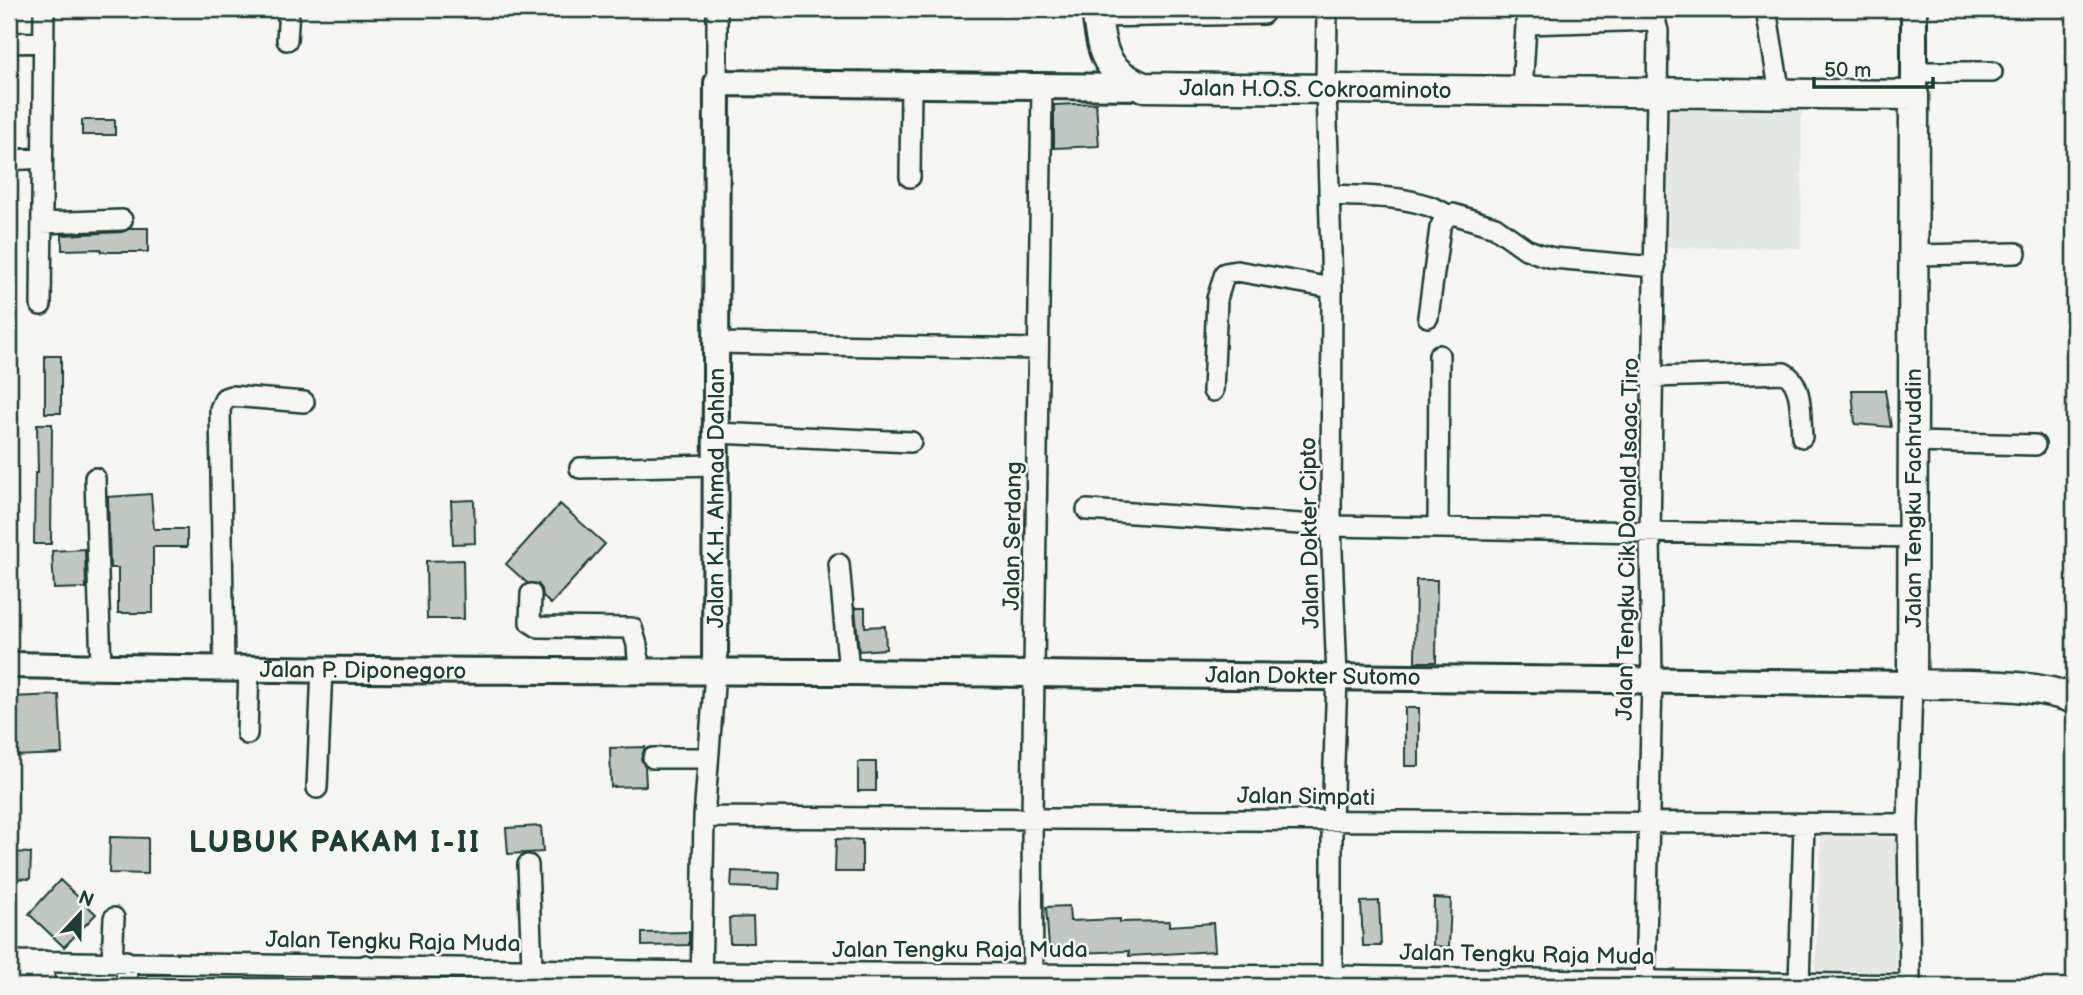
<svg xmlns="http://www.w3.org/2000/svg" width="2083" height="995" font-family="'Balsamiq Sans',sans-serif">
  <rect width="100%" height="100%" fill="#f6f6f2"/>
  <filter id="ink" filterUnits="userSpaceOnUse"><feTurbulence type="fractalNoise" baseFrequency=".0143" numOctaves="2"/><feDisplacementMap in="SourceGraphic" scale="14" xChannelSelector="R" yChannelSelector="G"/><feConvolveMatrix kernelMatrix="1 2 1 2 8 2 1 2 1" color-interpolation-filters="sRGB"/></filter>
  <g filter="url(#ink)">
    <path fill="#e6e8e4" d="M1668,109l134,1 -1,138 -134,-1z
      M1821,835l75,3v134l-81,-1z"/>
    <path fill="#c1c8c3" stroke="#1f3d34" stroke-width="2" d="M1096,103l3,43 -45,2v-43z
      M82,120h33v15h-33z
      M131,228h17v24h-47v-3l-39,1v-15l60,-3z
      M45,356h16v57h-16z
      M1852,390h33l6,37 -36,-3z
      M37,424h15l-1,120h-17l1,-71h3z
      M151,494l3,35h33v18h-34v66h-35v-45h-8l-2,-71z
      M474,500l1,43 -22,1 -2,-43z
      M560,504l45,40 -54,60 -8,-7 -1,-8 -4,-5 -11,-1 -21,-19z
      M85,549l1,39 -32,1 -2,-38z
      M463,560l1,59h-37l-1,-58z
      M1416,580h21l-1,82h-21z
      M855,608h10v19l20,-1 1,23 -27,2z
      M59,695l3,59 -49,2 -2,-59z
      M1405,708h14v58h-14z
      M645,747l-4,12 4,8 1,19 -35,1 -1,-39z
      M858,762h18v29h-18z
      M541,826l2,26 -35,2 -2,-26z
      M110,837l38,1v36l-39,-1z
      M836,839l26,1v32h-27z
      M9,852l22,1 -1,26 -21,-1z
      M732,871l48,2 -1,16 -48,-2z
      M60,880l36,34 -32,33 -35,-33z
      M1434,898l17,1 -2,48 -16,-1z
      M1379,901l2,45h-18l-2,-44z
      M1069,906l1,15 50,-2v3l49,-1v5l44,-3 2,28 -86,5v-5l-51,2 -1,-7 -28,1 -3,-40z
      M753,917l1,26h-24l-1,-25z
      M689,932v13l-47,1v-13z"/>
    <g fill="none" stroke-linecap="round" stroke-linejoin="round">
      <defs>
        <path id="minor" d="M1327,9l-1,80 6,199 -1,238 6,151 -5,144v155
          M1766,9l14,85
          M1097,17l166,-3
          M1526,24l129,-4 3,11 -8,503 2,147 -7,305
          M287,40l2,-31
          M9,43l35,-1
          M1914,72h78
          M717,83v-74
          M1522,91l5,-82
          M9,160l33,-2
          M910,177l1,-92
          M1330,195c38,2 86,-1 119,21l4,-2 42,13 31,22 13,5 14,4 102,9
          M42,223l80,-3
          M1915,255l101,-2
          M41,305l3,-296
          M1428,317l12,-89 5,-10 4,-2
          M716,343l322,6
          M1653,377l131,-4c20,11 16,44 18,64
          M1213,391l4,-92 8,-26 12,-2 95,17
          M716,433l195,9
          M1913,442l122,3
          M580,468l136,-3
          M95,478l6,189
          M1087,510l244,16 581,11
          M1438,528l1,-173
          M839,564l10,108
          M531,594l-1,28 8,5 94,1 5,17 2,28
          M224,668l-4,-259 5,-11 6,-2 73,6
          M247,734l2,-65
          M653,758h55
          M317,788l5,-120
          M704,817l1204,7
          M528,865l4,102
          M9,961l692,11 631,4 578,9
          M44,961v25
          M112,961l2,-43
          M126,961l1,25
          M366,965l4,21
          M1799,983l5,-158
          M1033,985l-1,-167 10,-732
          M19,986l9,-13 2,-12
          M701,986l3,-169 11,-144
          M1910,986l-2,-162 4,-140"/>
        <g id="major">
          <path d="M1914,9v86"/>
          <path id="s1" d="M9,665c280,6 561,6 841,7 354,1 708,7 1062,12"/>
          <path id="s2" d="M715,673l2,-590 427,4"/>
        </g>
        <g id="highway">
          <path id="s3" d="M1096,9c6,40 5,61 48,78l770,8 -2,589c50,2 116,-3 162,15"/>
        </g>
      </defs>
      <use href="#minor" stroke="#1f3d34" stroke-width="24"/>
      <use href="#major" stroke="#1f3d34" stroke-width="30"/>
      <use href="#highway" stroke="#1f3d34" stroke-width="33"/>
      <use href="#minor" stroke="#f6f6f2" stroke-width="19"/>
      <use href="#major" stroke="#f6f6f2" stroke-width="24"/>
      <use href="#highway" stroke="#f6f6f2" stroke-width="28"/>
    </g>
  </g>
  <g text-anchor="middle" stroke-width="5" stroke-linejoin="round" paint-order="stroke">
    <g font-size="23" fill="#1f3d34" stroke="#f6f6f2">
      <text dy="8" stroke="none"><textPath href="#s3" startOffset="270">Jalan H.O.S. Cokroaminoto</textPath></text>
      <text dy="8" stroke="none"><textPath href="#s2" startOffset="175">Jalan K.H. Ahmad Dahlan</textPath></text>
      <text transform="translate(1913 498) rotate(-90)" y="8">Jalan Tengku Fachruddin</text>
      <text transform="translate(1309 533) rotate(-91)" y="8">Jalan Dokter Cipto</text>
      <text transform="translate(1012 536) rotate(-89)" y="8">Jalan Serdang</text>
      <text transform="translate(1627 539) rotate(-89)" y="8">Jalan Tengku Cik Donald Isaac Tiro</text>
      <text dy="8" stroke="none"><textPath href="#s1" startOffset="354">Jalan P. Diponegoro</textPath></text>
      <text dy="8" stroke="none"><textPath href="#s1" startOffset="1304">Jalan Dokter Sutomo</textPath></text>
      <text transform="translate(1306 796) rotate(1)" y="8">Jalan Simpati</text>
      <text transform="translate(393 941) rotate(1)" y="8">Jalan Tengku Raja Muda</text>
      <text x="960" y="957">Jalan Tengku Raja Muda</text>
      <text transform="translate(1527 954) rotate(1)" y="8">Jalan Tengku Raja Muda</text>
    </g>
    <g font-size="30" font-weight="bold" letter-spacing="2" fill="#1f3d34" stroke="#f6f6f2">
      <text x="335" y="852">LUBUK PAKAM I-II</text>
    </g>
  </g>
  <rect width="2083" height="995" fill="none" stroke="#f6f6f2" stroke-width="35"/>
  <rect x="18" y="18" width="2048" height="960" fill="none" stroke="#1f3d34" stroke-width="2.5" filter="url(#ink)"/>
  <g transform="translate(80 914) rotate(22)" stroke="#f6f6f2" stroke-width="5" paint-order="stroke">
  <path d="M0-5L12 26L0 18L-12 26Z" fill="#1f3d34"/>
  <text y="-10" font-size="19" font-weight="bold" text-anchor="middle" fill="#1f3d34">N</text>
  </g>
  <path d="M1814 77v10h119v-10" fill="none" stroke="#1f3d34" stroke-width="3.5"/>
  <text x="1824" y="77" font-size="21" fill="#1f3d34" stroke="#f6f6f2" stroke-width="5" paint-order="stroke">50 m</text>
</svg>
